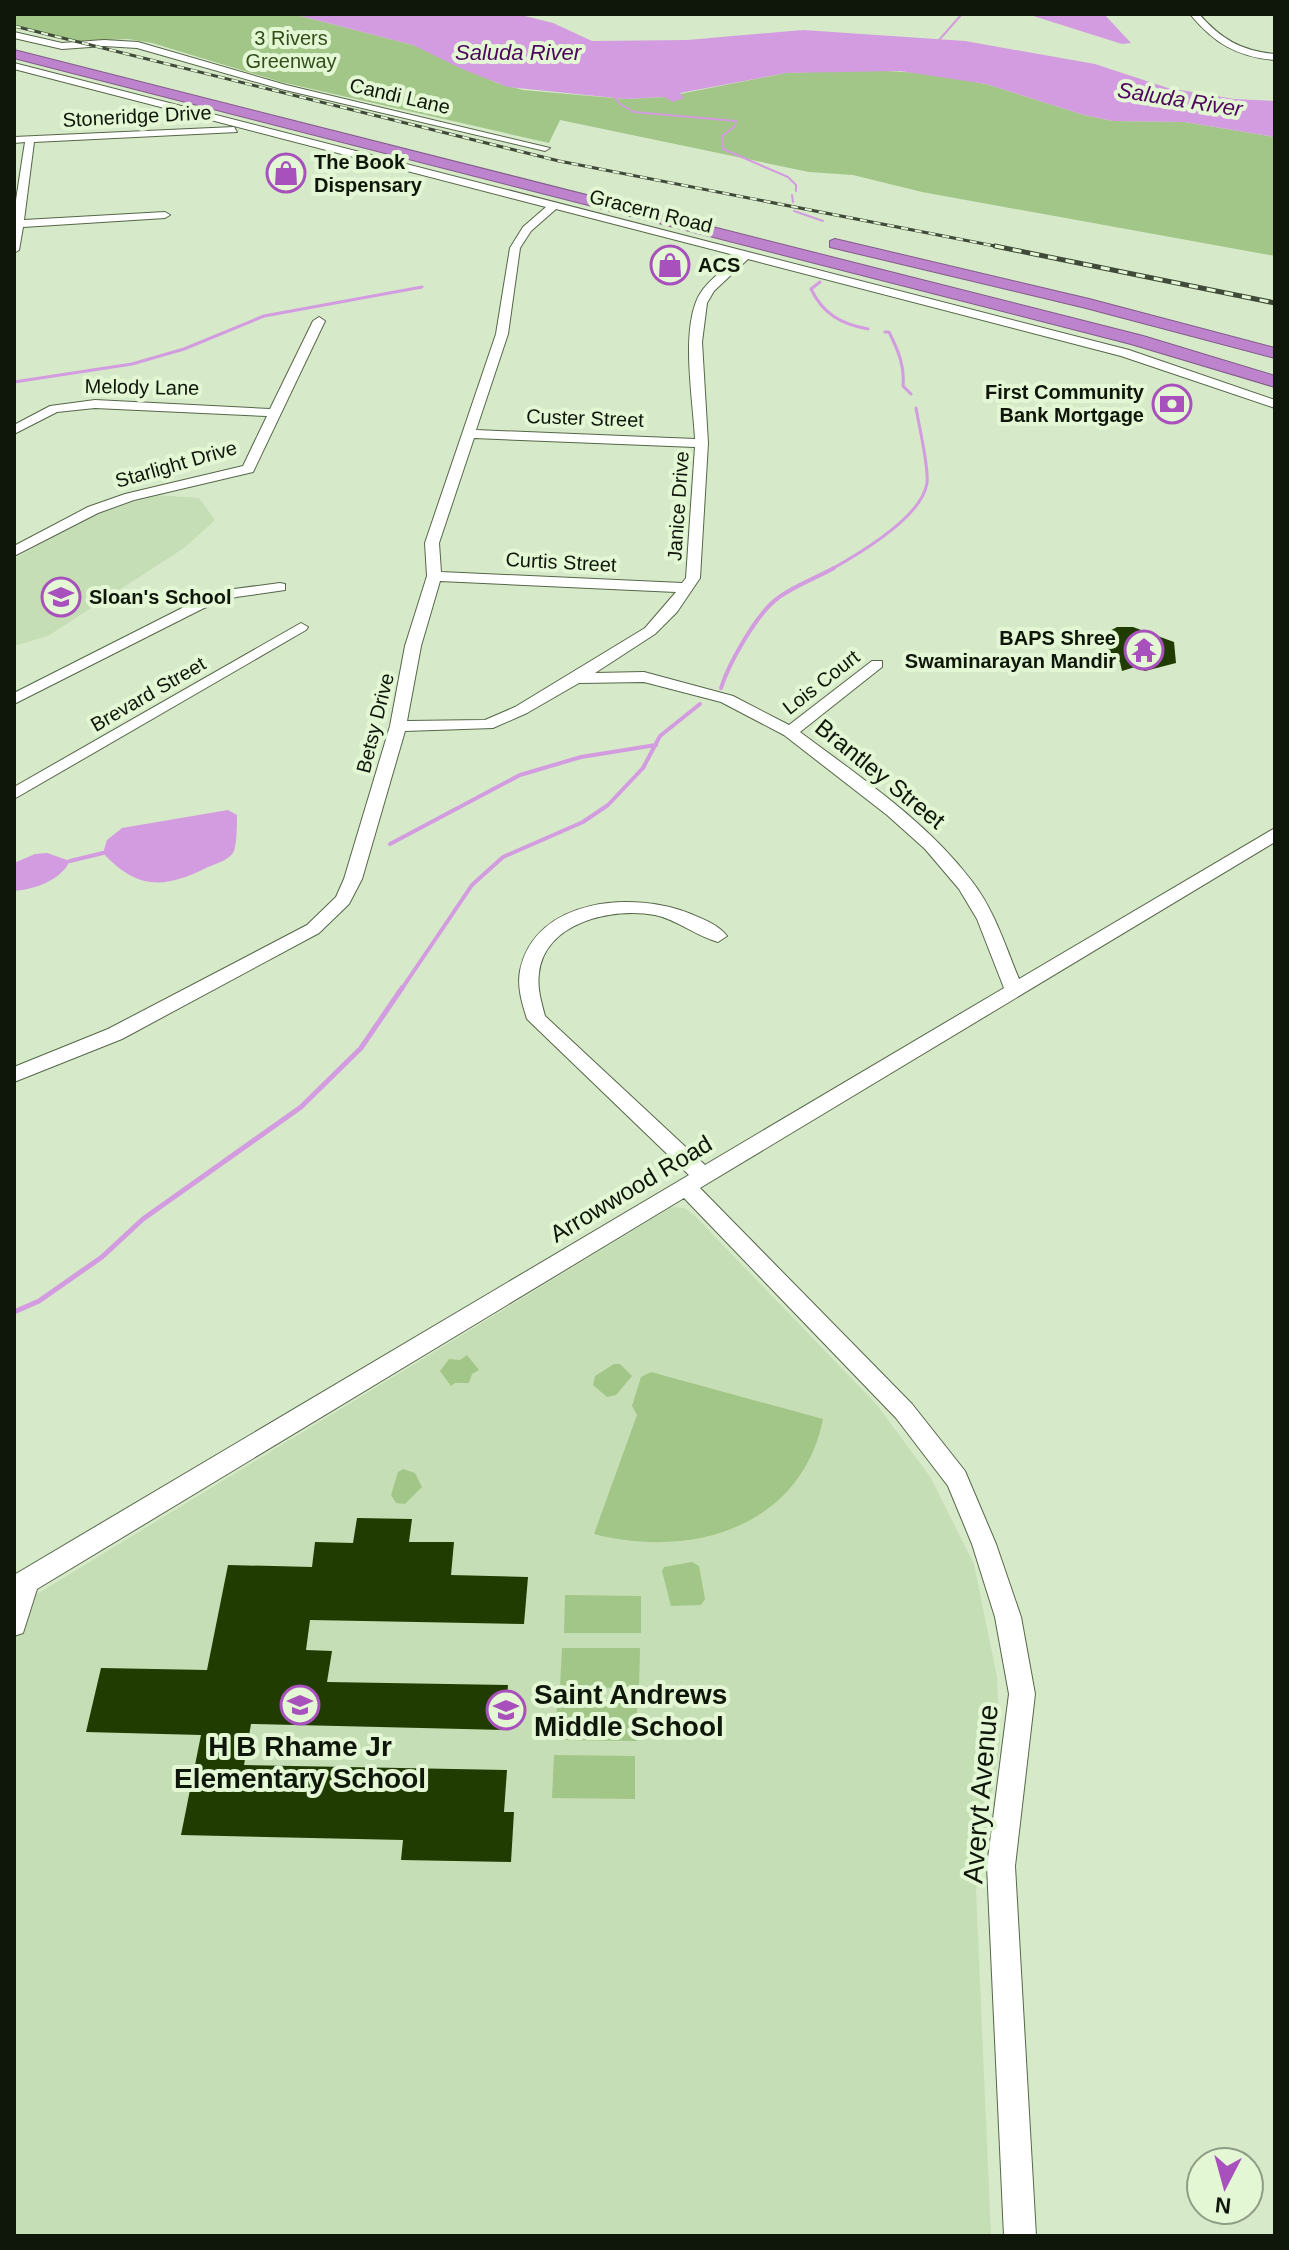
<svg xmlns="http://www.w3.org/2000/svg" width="1289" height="2250" font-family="Helvetica,sans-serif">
  <rect width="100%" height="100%" fill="#d6e9c8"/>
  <path fill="#c6deb5" d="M156,495l43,3 16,22 -31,28 -136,88 -34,10v-87l77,-44z
    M672,1207l12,1 10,7 183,190 54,73 43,86 23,113 3,66 -24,148 15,345h-977v-628z"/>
  <path fill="#a2c687" d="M14,14h279l120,31 84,38 26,7 102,9 40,-2 121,-24 81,-3 56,3 63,11 98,31 29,6 72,1 90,15v119l-353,-64 -69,-17 -44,-3 -249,-52 -11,23 -268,-61 -129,-39 -24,-4 -51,2 -63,-16z
    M467,1355l12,15 -7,4 -3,9h-14l-4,3 -11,-15 9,-12 11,1z
    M614,1364h6l12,12 -16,19 -9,2 -14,-12 2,-9z
    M651,1372l172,47c-22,109 -132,140 -229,115l43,-119 -5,-9 9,-29z
    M403,1469l12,4 7,14 -17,17 -9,-1 -5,-8 7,-23z
    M692,1562l7,4 6,33 -4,6 -30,1 -9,-35 2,-4z
    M565,1595l76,1v37h-77z
    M562,1648h78l-1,40 -79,-1z
    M557,1700h80v41l-81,-1z
    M554,1755l81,1v43l-83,-1z"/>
  <path fill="#d39ce0" d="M293,14h224l36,9 39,18 95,-1 116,-10 162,11 130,23 73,24 66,11 41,2v36l-90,-15 -72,-1 -29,-6 -98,-31 -86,-13 -114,2 -106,20 4,5 -11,4 -9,-5 -39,2 -117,-12 -46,-18 -49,-24z
    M1027,14h77l27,29 -9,1z
    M228,810l9,5c0,11 0,26 -3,36 -3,8 -18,13 -26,16 -43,22 -71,23 -105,-14l4,-13 15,-12z
    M47,853l23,8c-10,20 -35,28 -56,30v-28l21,-9z"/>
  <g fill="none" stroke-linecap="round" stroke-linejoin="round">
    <path stroke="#d39ce0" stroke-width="2" d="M939,40l23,-26
      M611,92l9,12 14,8 102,9 -1,5 -13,10 1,13 65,28 8,8v6
      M792,195l1,7
      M794,211l29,10"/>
    <path stroke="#d39ce0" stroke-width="3" d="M820,282l-9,7c12,25 30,35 57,40
      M885,332h4c9,18 16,34 14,54l8,8
      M14,382l118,-18 52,-15 80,-33 158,-29
      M830,570c27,-15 92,-53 97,-87 2,-16 -8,-57 -11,-75"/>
    <path stroke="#d39ce0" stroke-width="4" d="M721,688c8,-25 36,-75 57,-90 16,-12 38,-20 56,-30
      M390,844l130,-69 61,-18 75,-12
      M70,861l33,-8
      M401,990l71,-105 31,-28 80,-35 25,-17 35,-37 17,-32 40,-32"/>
    <path stroke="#d39ce0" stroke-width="5" d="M14,1312l25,-11 63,-44 41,-38 158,-112 60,-59 41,-60"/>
  </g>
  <path fill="#203c00" d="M1117,627h16l41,15 2,21 -31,8 -10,-4 -13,4 -2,-9 -10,-4 -4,-25z
    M357,1518l55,1 -3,23h45l-3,33 77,2 -4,47 -214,-4 -4,30 26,1 -5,31 181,3 -3,45 -254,-6 -7,41 263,5 -3,42h10l-3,50 -110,-2 2,-20 -222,-5 20,-100 -115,-3 15,-64 106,2 21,-105 84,2 3,-25 38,1z"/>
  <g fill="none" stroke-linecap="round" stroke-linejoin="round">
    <defs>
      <path id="minor" d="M1190,14h9c22,25 42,37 76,40v6c-38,-3 -61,-17 -85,-46z
        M14,32l48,11 42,-3 34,2 148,43 264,63 -5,3 -264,-62 -144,-41 -33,-2 -42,3 -48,-11z
        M14,63l1115,287 146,50v8l-154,-52 -373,-97 -34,32 -7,12 -5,39 6,101 -8,135 -23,34 -22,22 -60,39 49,-1 89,24 56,29 83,-64h10v6l-82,65c60,45 125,88 171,148 23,29 34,65 48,99l256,-151v14l-575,346 212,216 53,67 31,73 25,73 14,77 -20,172 21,370h-32l-17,-370 22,-172 -14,-77 -23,-73 -24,-58 -52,-68 -212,-220 -647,391 -14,44 -9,3v-61l675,-400 -162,-156c-5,-16 -10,-32 -7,-48 15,-74 115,-80 171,-57 12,5 28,11 36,22l-9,6c-22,-6 -40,-22 -63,-27 -42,-8 -110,7 -116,58 -2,15 2,28 6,43l160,149 299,-177 -27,-69 -18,-30 -34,-40 -38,-34 -103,-80 -63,-33 -77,-20 -65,1 -52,30 -34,15 -88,3 -43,148 -13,25 -30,29 -197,106 -108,43v-15l94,-38 199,-104 29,-28 8,-18 46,-153 15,-80 22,-70 -2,-33 71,-209 14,-86 13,-21 23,-20 -532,-138zM556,209l182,47c-14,14 -35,27 -42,46 -14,36 -3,98 -1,137l-219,-9 32,-96 12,-86 11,-17zM474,438l221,9 -9,131 -4,5 -241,-11 -2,-29zM440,581l236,11 -31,36 -130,79 -30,13 -78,1 14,-75z
        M234,127l3,5 -203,10 -10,78 141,-8 5,3 -5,3 -142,9 -4,23 -5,3v-40l11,-71 -11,1v-6z
        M319,317l6,4 -72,151 -119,28 -36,13 -84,43v-10l74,-39 37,-13 118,-28 24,-50 -172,-8 -38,4 -43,22v-9l36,-19 45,-6 175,9 43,-88z
        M280,583l5,1v6l-49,7 -32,11 -190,96v-11l180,-91 40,-13z
        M301,623l7,4 -2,3 -292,169v-12z"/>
      <path id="highway" d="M14,50l1129,286 132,40v11l-144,-43 -1117,-286z
        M835,239l254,60 186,49v10l-189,-50 -256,-61v-6z"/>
    </defs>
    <use href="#minor" stroke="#566749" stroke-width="2"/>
    <use href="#highway" stroke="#815d89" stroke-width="2"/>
    <use href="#minor" fill="#fff" fill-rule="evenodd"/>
    <use href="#highway" fill="#be83cd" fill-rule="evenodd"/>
    <defs>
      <path id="rail-far1" d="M14,26l545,135 446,87"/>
      <path id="rail" d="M995,246l280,57"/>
    </defs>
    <use href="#rail-far1" stroke="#404a39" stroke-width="3"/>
    <use href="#rail" stroke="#404a39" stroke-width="5"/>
    <use href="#rail-far1" stroke="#e3f7d5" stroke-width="2" stroke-dasharray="7" stroke-linecap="butt"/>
    <use href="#rail" stroke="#e3f7d5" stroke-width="3" stroke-dasharray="9" stroke-linecap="butt"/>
  </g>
  <defs>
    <symbol id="shop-ring" viewBox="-11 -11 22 22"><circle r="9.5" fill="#e3f7d5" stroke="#a850bc" stroke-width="1.5"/><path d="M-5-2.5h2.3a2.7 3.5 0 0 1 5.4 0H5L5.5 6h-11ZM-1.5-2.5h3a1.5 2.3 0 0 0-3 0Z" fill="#a850bc"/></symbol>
    <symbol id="bank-ring" viewBox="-11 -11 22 22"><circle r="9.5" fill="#e3f7d5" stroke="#a850bc" stroke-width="1.5"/><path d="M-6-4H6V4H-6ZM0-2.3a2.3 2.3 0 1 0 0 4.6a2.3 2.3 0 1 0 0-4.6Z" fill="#a850bc"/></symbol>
    <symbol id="school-ring" viewBox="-11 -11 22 22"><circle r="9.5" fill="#e3f7d5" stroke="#a850bc" stroke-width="1.5"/><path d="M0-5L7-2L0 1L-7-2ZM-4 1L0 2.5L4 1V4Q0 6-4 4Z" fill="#a850bc"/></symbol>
    <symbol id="temple-ring" viewBox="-11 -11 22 22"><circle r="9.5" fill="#e3f7d5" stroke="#a850bc" stroke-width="1.5"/><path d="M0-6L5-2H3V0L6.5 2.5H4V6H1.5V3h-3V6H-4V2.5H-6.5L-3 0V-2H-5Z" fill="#a850bc"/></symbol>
  </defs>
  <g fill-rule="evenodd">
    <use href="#shop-ring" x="264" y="151" width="44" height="44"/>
    <use href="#shop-ring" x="648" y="243" width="44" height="44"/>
    <use href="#bank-ring" x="1150" y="382" width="44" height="44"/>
    <use href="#school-ring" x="39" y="575" width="44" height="44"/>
    <use href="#temple-ring" x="1122" y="628" width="44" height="44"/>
    <use href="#school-ring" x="278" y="1683" width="44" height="44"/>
    <use href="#school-ring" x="484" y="1688" width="44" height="44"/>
  </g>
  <g text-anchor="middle" stroke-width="8" stroke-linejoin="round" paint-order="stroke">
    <g font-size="20" fill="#324e19" stroke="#e3f7d5">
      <text x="291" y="45">3 Rivers<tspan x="291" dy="23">Greenway</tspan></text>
    </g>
    <g font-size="20" fill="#0f160a" stroke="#e3f7d5">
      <text transform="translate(400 96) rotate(13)" y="7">Candi Lane</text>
      <text transform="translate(137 116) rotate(-3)" y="7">Stoneridge Drive</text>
      <text transform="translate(651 211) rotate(14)" y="7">Gracern Road</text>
      <text transform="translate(142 387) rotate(1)" y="7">Melody Lane</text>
      <text transform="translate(585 418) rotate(2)" y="7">Custer Street</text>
      <text transform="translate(176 464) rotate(-16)" y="7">Starlight Drive</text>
      <text transform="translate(678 506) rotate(-86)" y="7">Janice Drive</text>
      <text transform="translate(561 562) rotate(3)" y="7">Curtis Street</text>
      <text transform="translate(821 682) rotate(-38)" y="7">Lois Court</text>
      <text transform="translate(148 694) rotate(-30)" y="7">Brevard Street</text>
      <text transform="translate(375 723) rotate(-76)" y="7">Betsy Drive</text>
    </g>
    <g font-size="20" font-weight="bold" fill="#0f160a" stroke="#e3f7d5" text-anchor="start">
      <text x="314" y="169">The Book<tspan x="314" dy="23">Dispensary</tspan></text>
      <text x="698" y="272">ACS</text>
      <text x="1144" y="399" text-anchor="end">First Community<tspan x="1144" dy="23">Bank Mortgage</tspan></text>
      <text x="89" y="604">Sloan's School</text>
      <text x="1116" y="645" text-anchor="end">BAPS Shree<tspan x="1116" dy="23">Swaminarayan Mandir</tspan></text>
    </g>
    <g font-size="22" font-style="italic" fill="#4d065c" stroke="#e3f7d5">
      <text x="518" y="60">Saluda River</text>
      <text transform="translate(1180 99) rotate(9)" y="8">Saluda River</text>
    </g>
    <g font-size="24" fill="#0f160a" stroke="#e3f7d5">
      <text transform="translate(880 774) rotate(39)" y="8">Brantley Street</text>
      <text transform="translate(631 1189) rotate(-31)" y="8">Arrowwood Road</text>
    </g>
    <g font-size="28" font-weight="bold" fill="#0f160a" stroke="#e3f7d5" text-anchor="start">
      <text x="534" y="1704">Saint Andrews<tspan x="534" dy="32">Middle School</tspan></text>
      <text x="300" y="1756" text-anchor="middle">H B Rhame Jr<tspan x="300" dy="32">Elementary School</tspan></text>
    </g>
    <g font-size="28" fill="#0f160a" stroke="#e3f7d5">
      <text transform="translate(980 1794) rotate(-85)" y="10">Averyt Avenue</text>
    </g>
  </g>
  <rect width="1289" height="2250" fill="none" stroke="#0f160a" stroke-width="32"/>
  <g transform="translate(1225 2186) rotate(186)"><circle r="38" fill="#e3f7d5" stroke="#8e9d84" stroke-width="2"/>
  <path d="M0-6L14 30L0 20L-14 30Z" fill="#a850bc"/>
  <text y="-12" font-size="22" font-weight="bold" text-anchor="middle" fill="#0f160a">N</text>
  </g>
</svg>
